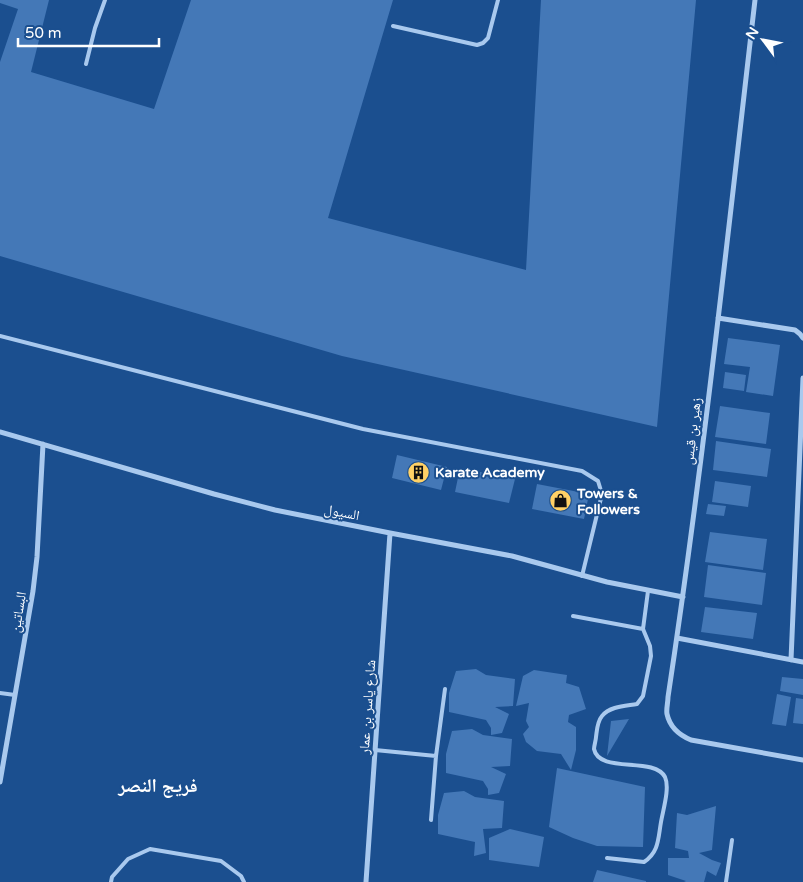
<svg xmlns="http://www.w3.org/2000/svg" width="803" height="882" font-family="'Varela Round','Noto Naskh Arabic',sans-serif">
  <rect width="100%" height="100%" fill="#1b4f8f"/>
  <path fill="#4478b7" d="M0,0h49l-18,72 123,37 37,-109h202l-65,218 198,52 15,-270h155l-39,427 -315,-71 -342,-100v-194l18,-53 -18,-6z
    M728,338l52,7 -7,51 -27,-4 4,-25 -26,-3z
    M725,372l21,3 -2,16 -21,-3z
    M720,406l50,7 -4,31 -51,-7z
    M716,441l55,8 -4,28 -54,-7z
    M397,455l50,12 -6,23 -49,-12z
    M460,468l55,11 -6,24 -54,-11z
    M715,481l36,5 -3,21 -36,-5z
    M537,484l52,10 -5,25 -52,-10z
    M708,504l18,2 -2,10 -18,-2z
    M710,532l57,7 -4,31 -58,-8z
    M708,565l58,8 -4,32 -58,-8z
    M705,607l52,6 -4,26 -52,-7z
    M476,669l10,6 29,4 -2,27 -18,1 14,7 -7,19 -11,2v-7l-5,-8 -37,-8v-19l7,-22z
    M534,670l33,5 -1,8 13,4 7,22 -17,6 -1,7 8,5v23l-5,20 -10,-16 -24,-3 -11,-9 -3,-8 6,-7 -3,-6 3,-18 -13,3 7,-30z
    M782,677l21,2v16l-23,-4z
    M777,694l14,3 -5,29 -14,-2z
    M796,698l7,1v25l-10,-1z
    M629,719l-22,37 4,-35z
    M472,729l11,6 29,4 -2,27 -19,1 15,7 -7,19 -11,2v-6l-5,-8 -37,-8v-19l6,-23z
    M557,768l88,19 -2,60 -46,-1 -24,-8 -24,-11z
    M464,791l11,6 29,4 -2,27 -19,1 3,24 -12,3 1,-14 -37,-8v-19l6,-22z
    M716,806l-4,44 -13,3 13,7 9,3 -5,13 -9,-5 -3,11h-20l2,-1 -18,-6v-17h21l-1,-7 -13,-3 2,-35 10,2z
    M510,829l34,8 -5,30 -50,-7v-22z
    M597,870l49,11v1h-53z"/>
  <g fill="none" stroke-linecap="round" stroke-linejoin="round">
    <path stroke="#a9c9ee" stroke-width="4" d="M393,26l84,19 6,-2 5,-5 10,-38
      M86,64l9,-36 10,-28
      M0,336l363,93 219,42 16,10 4,13 -20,82
      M573,616l70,13 5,-38
      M0,693l15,2
      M375,750l61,6
      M431,820l5,-64 9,-67
      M607,858l37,4c15,-10 14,-23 17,-40 2,-12 9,-34 4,-45 -11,-21 -66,-3 -71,-28 0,-3 2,-9 2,-12 1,-7 1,-15 6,-21 8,-10 24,-10 35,-12l6,-8 8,-40 -1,-10 -7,-17
      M111,882l1,-5 16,-18 22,-10 71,12 20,15 3,6
      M726,882l6,-42"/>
    <path stroke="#a9c9ee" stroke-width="5" d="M755,0c-27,233 -52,466 -87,697 0,6 -2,12 -1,17 3,14 12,21 24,26l112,20
      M718,318l77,12 5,4 3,4
      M0,432l214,62 61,16 115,23 122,23 95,26 76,15
      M677,638l126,24
      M791,660l12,-282
      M0,782l33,-191 4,-34 6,-113
      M366,882l24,-349"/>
  </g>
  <defs>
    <symbol id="building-disc" viewBox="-11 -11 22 22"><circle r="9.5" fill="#ffd166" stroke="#1b4f8f"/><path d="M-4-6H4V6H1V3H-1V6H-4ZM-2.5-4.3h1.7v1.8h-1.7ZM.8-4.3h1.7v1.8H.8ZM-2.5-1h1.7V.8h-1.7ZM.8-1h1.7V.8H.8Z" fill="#111"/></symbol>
    <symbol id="shop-disc" viewBox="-11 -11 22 22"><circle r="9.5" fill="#ffd166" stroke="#1b4f8f"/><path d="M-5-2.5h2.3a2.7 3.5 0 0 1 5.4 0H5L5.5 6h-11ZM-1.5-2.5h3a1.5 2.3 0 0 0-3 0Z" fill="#111"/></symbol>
  </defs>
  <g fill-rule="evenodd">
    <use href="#building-disc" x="406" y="460" width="25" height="25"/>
    <use href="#shop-disc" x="548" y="488" width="25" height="25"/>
  </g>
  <g text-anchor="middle" stroke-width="4" stroke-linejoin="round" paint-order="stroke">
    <g font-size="14" fill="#fff" stroke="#1b4f8f">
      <text transform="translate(692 431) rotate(-83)" y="5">زهير بن قيس</text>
      <text transform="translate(342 512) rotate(11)" y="5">السيول</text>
      <text transform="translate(18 612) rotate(-81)" y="5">البساتين</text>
      <text transform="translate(367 707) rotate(-86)" y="5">شارع ياسر بن عمار</text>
    </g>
    <g font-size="14" font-weight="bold" fill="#fff" stroke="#1b4f8f" text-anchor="start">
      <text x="435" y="477">Karate Academy</text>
      <text x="577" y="498">Towers &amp;<tspan x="577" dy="16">Followers</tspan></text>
    </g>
    <g font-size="19" font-weight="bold" fill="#fff" stroke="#1b4f8f">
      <text x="158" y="792">فريج النصر</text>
    </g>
  </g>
  <g transform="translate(763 40) rotate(302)" stroke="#1b4f8f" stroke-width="4" paint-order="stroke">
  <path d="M0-4L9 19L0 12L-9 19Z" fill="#ffffff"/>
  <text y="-8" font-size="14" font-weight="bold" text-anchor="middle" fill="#ffffff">N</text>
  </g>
  <path d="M18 38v8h141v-8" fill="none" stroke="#ffffff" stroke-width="2.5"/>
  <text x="25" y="38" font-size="15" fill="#ffffff" stroke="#1b4f8f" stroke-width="4" paint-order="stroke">50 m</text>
</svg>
